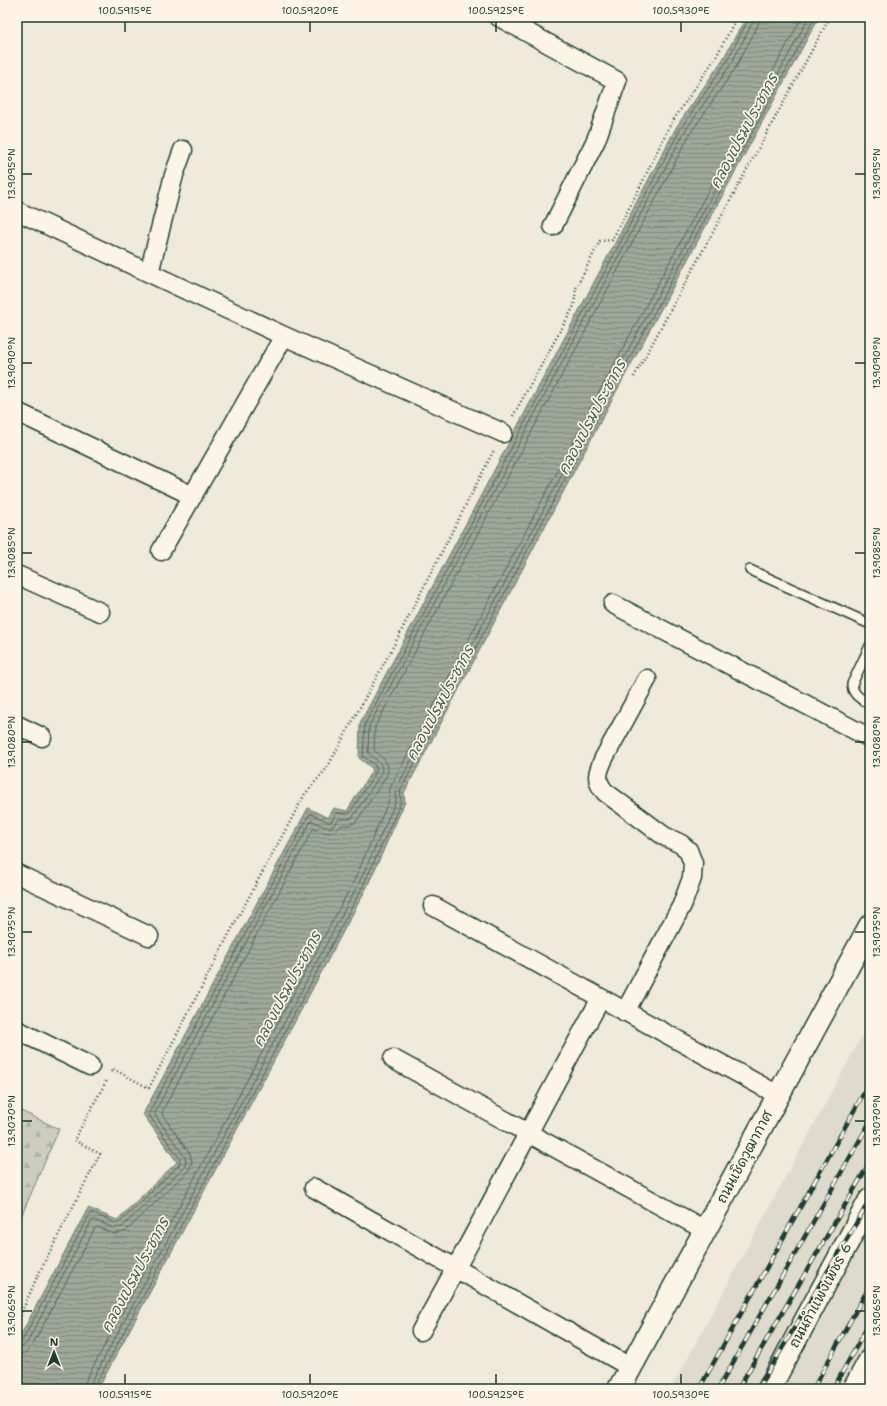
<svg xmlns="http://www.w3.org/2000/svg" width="887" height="1406" font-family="'Shantell Sans','Playpen Sans Thai',sans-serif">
  <defs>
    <pattern id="forest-firs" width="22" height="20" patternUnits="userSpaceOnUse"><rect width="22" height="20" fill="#cccdbf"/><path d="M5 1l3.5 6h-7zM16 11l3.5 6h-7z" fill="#afb1a5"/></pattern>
    <pattern id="water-rules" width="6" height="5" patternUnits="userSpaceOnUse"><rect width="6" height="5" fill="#9fa89a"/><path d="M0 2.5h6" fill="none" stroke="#818a7e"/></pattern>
  </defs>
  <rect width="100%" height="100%" fill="#efeada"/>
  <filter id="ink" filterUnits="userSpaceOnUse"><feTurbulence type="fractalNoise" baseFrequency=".025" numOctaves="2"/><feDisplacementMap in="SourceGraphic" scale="8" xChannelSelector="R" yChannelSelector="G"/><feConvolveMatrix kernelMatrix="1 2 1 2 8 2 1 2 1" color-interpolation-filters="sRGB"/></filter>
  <g filter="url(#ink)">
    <path fill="#dedbcc" d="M870,1021v368h-199z"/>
    <path fill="url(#forest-firs)" stroke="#76857a" d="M17,1109l42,20 -42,97z"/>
    <path fill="url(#water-rules)" stroke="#6c7d71" d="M746,17h73l-204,377 -211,399 1,9 -38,85 -269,502h-81v-47l71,-134 29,12 60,-58 -34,-48 165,-306 20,10 6,-10 13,3 26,-42 -14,-11 1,-35 317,-597 46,-67z"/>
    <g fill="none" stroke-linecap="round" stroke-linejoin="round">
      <path stroke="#52685d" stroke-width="1" d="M17,1343l5,-2 68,-127 2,-1 24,10h3l61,-59v-5l-31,-44v-2l160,-298 2,-1 17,8 4,-1 4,-8 10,1h3l27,-42v-6l-13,-10 2,-32 316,-596 46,-67 21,-41 1,-3
        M17,1348l5,-1 5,-4 65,-123h2l20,8 8,-1 62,-60 2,-5 -1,-5 -30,-42v-3l156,-291h2c12,6 17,11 26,-2h8l5,-1 29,-44c4,-11 -6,-14 -13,-21l1,-27 316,-595 46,-67 22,-42 1,-5
        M17,1354l8,-1 7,-7 63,-118 2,-1 17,7 11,-2 64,-62 3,-8 -2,-8 -28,-40v-2l151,-283h2c11,5 19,6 27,-4h7l7,-3 30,-45c6,-13 -3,-19 -12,-27l1,-23 315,-593 46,-67 22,-42 2,-8
        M84,1389l2,-9 268,-499 35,-81v-8l2,-6 211,-399 200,-370
        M90,1389l1,-6 268,-500 37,-82 -1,-8 1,-4 211,-400 202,-372
        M95,1389v-3l268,-500 38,-84 -1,-11 211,-399 204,-375"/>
      <defs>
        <path id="lane" d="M750,570l120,54
          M870,646l-18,38c0,11 10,15 18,21"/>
        <path id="street" d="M499,17l118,64 -21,59 -43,86
          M17,211l267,125 219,97
          M149,273l25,-98 9,-25
          M17,412l176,84
          M161,551l123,-215
          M17,575l83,37
          M613,604l257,134
          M17,725l25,12
          M17,874l132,62
          M433,906l345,189
          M625,1012l57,-107 10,-27 1,-15 -5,-13 -7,-6 -17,-8 -59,-44c-11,-12 -7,-21 -1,-34l43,-79
          M17,1030l73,36
          M393,1059l312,171
          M314,1188l316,179
          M421,1331c62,-110 119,-222 180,-333"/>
        <path id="secondary" d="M619,1389l251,-463
          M769,1389l101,-189
          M854,1389l16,-29"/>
      </defs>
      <use href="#lane" stroke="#1f3d34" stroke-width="12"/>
      <use href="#street" stroke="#1f3d34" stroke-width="21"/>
      <use href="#secondary" stroke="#1f3d34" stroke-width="25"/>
      <path stroke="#1f3d34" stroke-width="2.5" stroke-dasharray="1 3" stroke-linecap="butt" d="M634,377l196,-360
        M513,416l61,-110 2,-18 24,-47 12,-1 26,-49 32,-66 46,-68 21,-40
        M111,1072l2,-3 36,19 89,-171 67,-123 22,-26 67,-123 100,-195
        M17,1323l20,-46 63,-123 -26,-14 33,-60"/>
      <use href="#lane" stroke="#fcf5e5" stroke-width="9"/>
      <use href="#street" stroke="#fcf5e5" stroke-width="18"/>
      <use href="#secondary" stroke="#fcf5e5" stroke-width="22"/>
      <defs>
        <path id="rail" d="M699,1389l171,-307
          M718,1389l152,-267
          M738,1389l132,-227
          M758,1389l112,-189
          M813,1389l57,-104
          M833,1389l37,-67"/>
      </defs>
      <use href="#rail" stroke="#1f3d34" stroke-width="4.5"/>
      <use href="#rail" stroke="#fcf5e5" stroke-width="3" stroke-dasharray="9" stroke-linecap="butt"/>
    </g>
  </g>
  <path fill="none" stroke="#1f3d34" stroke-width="1.5" d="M125,22v10M310,22v10M496,22v10M681,22v10M22,174h10M855,174h10M22,363h10M855,363h10M22,553h10M855,553h10M22,742h10M855,742h10M22,932h10M855,932h10M22,1121h10M855,1121h10M22,1311h10M855,1311h10M125,1374v10M310,1374v10M496,1374v10M681,1374v10"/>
  <g text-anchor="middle" stroke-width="3.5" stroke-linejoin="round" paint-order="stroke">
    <g font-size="14" fill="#1f3d34" stroke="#fcf5e5">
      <text transform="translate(744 1157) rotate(-62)" y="5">ถนนเชิดวุฒากาศ</text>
      <text transform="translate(820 1295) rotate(-62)" y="5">ถนนกำแพงเพชร 6</text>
    </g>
    <g font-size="15" font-style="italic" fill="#455d53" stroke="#fcf5e5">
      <text transform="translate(744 131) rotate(-62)" y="5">คลองเปรมประชากร</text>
      <text transform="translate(592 417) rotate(-62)" y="5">คลองเปรมประชากร</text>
      <text transform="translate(440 703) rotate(-62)" y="5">คลองเปรมประชากร</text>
      <text transform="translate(287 989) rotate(-62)" y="5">คลองเปรมประชากร</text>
      <text transform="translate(135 1275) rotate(-62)" y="5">คลองเปรมประชากร</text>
    </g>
  </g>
  <rect width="887" height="1406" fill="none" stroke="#fcf5e5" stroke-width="44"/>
  <g transform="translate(54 1352)" stroke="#fcf5e5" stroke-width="3" paint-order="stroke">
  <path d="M0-3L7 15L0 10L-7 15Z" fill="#1f3d34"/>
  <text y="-6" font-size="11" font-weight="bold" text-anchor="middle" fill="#1f3d34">N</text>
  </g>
  <rect x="22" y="22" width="843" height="1362" fill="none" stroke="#1f3d34" stroke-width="1.5"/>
  <g font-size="10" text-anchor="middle" fill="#1f3d34">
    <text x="125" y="14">100.5915°E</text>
    <text x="310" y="14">100.5920°E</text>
    <text x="496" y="14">100.5925°E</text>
    <text x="681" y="14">100.5930°E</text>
    <text transform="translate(11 174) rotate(-90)" y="4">13.9095°N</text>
    <text transform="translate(876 174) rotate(-90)" y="4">13.9095°N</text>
    <text transform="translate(11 363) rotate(-90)" y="4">13.9090°N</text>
    <text transform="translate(876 363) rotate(-90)" y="4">13.9090°N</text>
    <text transform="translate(11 553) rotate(-90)" y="4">13.9085°N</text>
    <text transform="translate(876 553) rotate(-90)" y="4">13.9085°N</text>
    <text transform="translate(11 742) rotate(-90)" y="4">13.9080°N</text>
    <text transform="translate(876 742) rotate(-90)" y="4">13.9080°N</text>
    <text transform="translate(11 932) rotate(-90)" y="4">13.9075°N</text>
    <text transform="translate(876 932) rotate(-90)" y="4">13.9075°N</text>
    <text transform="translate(11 1121) rotate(-90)" y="4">13.9070°N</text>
    <text transform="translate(876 1121) rotate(-90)" y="4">13.9070°N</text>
    <text transform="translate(11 1311) rotate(-90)" y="4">13.9065°N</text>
    <text transform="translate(876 1311) rotate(-90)" y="4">13.9065°N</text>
    <text x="125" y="1398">100.5915°E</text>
    <text x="310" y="1398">100.5920°E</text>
    <text x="496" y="1398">100.5925°E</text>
    <text x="681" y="1398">100.5930°E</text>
  </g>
</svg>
